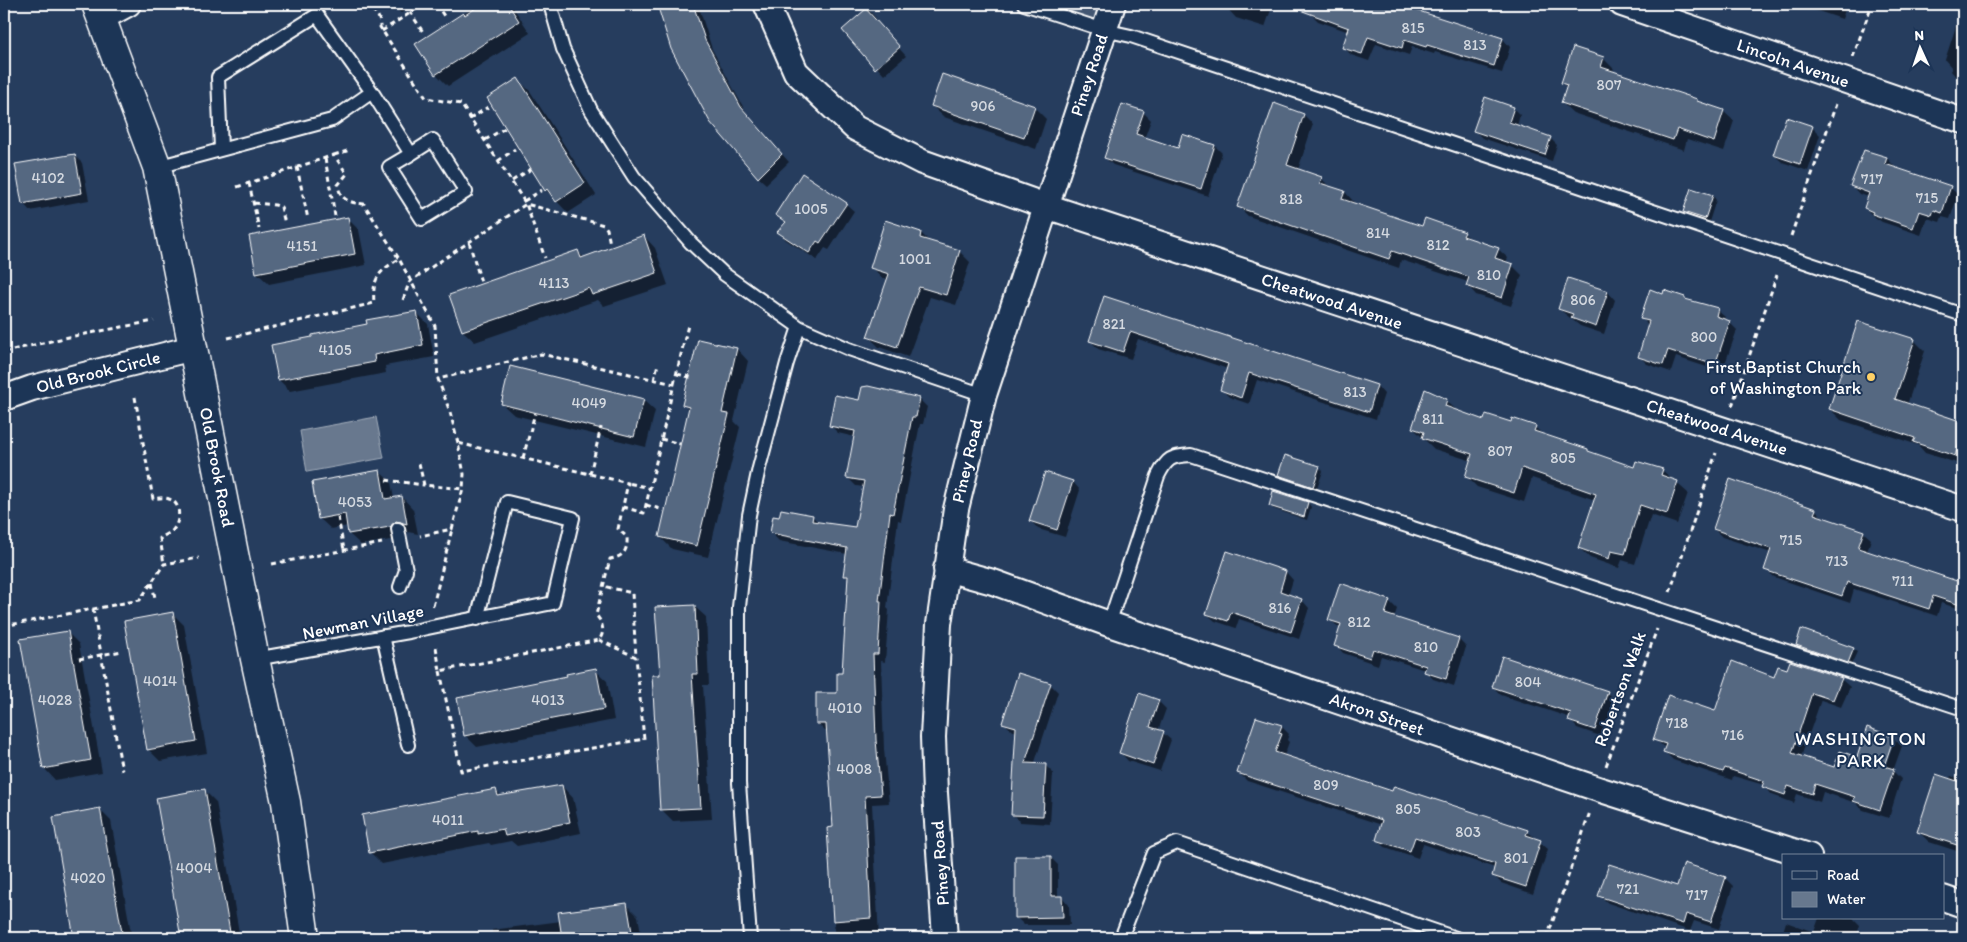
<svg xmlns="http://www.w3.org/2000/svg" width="1967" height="942" font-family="Itim,sans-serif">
  <rect width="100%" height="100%" fill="#263d5e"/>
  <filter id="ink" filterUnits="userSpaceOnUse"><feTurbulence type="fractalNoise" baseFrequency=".02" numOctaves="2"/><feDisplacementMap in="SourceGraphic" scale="10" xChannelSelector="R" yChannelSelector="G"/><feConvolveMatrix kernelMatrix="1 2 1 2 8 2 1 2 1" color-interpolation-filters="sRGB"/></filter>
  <g filter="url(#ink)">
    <path fill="#425672" stroke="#a0aab8" d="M1024,4h89l-9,26z"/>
    <path fill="#67788e" stroke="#a4aebb" d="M376,417l8,41 -77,14 -7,-41z"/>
    <path fill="#0007" fill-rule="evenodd" d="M392,4h23l-14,9z
      M479,4h32l19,29 -82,53 -12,-12 -19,-29z
      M652,4h46l14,45 36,67 41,46 -23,22 -8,-7 -98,-168 -2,1z
      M1226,4h47l-8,23 -29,-9 -11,-12z
      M1314,4h84l105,35 7,8 -8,26 -67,-21 -1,2 -22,-7 -3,8 -33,-11 -7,17 -18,-6 -7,-8 5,-15 -31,-11 -8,-8z
      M1797,4h50l-5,15z
      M868,9l7,8 3,8 28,31 -22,19 -41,-45z
      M1957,23l6,2v56l-5,-2 -7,-8 1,-3 -7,-8z
      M1603,58l11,11 -2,3 85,28 4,4 22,7 11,10 -10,30 -37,-12 -3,11 -111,-37 -11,-10 5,-15 -5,-5z
      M518,80l12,11 66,104 -28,18 -22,-23z
      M1274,105l30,10 9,9 -15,46 23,8 9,9 15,5 9,10 -1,2 70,24 41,5 6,6 28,10 10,9 -2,5 6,2 10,10 -11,31 -35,-11 -9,-10 1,-3 -67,-22 -2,8 -151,-52 -9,-9z
      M932,106l102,1 12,12 -10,30 -92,-32z
      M1513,108l7,7 -3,11 33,12 7,7 -5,16 -70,-23 -7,-7z
      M1143,112l8,8 -7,19 35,11 36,-4 7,7 -14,43 -95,-31 -8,-7z
      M1812,127l8,8 -12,36 -26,-9 -8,-7z
      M1865,151l22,7 7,8v3l56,18 8,8 -8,24 -8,-2 -2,5 -13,-4 -6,17 -39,-13 -9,-6 -8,-8 4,-11 -10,-3 -7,-8z
      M74,155l8,8 7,37 -59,11 -7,-8z
      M1713,196l3,4 -7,22 -21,-7 -3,-4z
      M846,204l8,7 -25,39 -4,-2 -8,12 -31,-20 -7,-8 7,-9 -9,-8z
      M347,218l12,12 7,35 -97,19 -12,-11 -6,-36z
      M921,233l10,10 28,8 11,11 -14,43 -26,-8 -22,60 -29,-10 -11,-11 20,-56 -6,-2 -10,-11z
      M644,236l11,12 13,37 -64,21 -6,-6 -123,42 -12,-11 -12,-35 127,-45 6,7z
      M1569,280l39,12 7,8 -11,34 -24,-8 -21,-17z
      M1664,295l21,3 3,3 29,9 8,7 -1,3 5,2 8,8 -15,42 -46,-15 -5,15 -24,-8 -8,-8 10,-30 -7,-8z
      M1105,297l272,89 7,8 -8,25 -119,-39 -8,24 -20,-7 -8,-8 7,-20 -90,-30 -7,20 -33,-10 -7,-8z
      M416,312l12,12 6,33 -49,9 1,7 -96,18 -11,-11 90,-55z
      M699,340l38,9 11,12 -14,60 6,6 -32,130 -36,-8 -12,-12 30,-126 -7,-7z
      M1914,340l11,11 -18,54 56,18v42l-38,-12 -7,-8 -77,-25 -11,-11z
      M919,399l8,8 -4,17h-3l-19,97 -3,-1 -11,88 2,2 -4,52 -4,-1 3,88 5,54 -17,1 7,134h-44l-6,-109h5l-6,-98h-3l-8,-8 21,-29 5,-20 6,-94 -4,-5 2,-21 -68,-13 -8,-8 41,-17 7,7 37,5 8,-41 -8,-1 -8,-8 7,-41 -17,-4 -8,-8 30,-23z
      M643,400l12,11 -9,36 -132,-32 -12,-11z
      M1446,400l11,11 28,11 50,5 9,9 44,14 3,4 44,14 27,2 26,23 -11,31 -26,-9 -16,49 -13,-4 -3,8 -29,-10 -11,-10 16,-48 -63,-22 -8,24 -47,-15 -10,-10 5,-16 -38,-12 -21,-21z
      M1319,467l4,4 -6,18 -34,-11 -3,-3z
      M379,471l12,11 3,17 8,-2 11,12 5,25 -10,-2 -6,6 -41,7 -12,-11 -1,-8 -17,3 -12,-11z
      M1046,474l27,8 7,8 -15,47 -27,-8 -7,-8z
      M1274,492l34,11 3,4 -4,13 -33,-11 -4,-3z
      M1816,510l7,8 40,14 8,7 -4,13 95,32 1,-5v31l-22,-7 -4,13 -83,-27 -4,14 -76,-26 -8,-8 5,-16 -49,-16 -8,-8z
      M1286,572l7,8 -5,16 14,4 7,8 -10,31 -60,-20 -3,9 -21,-7 -8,-7z
      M1389,601l8,8 -3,9 64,21 8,8 -12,39 -21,-7 -8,-9 -44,-14 -3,9 -35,-12 -7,-8 5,-16 -11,-9z
      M694,606l12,11 3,68h-6l9,134 -39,2 -11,-11 -1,-134z
      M173,614l11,11 23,128 -47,8 -11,-11 -23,-128z
      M67,632l12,12 23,128 -47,8 -11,-12z
      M1797,645l56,4 4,3 -6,13 -50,-16z
      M595,670l12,11 7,39 -137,27 -12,-12z
      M1775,679h66l9,8 -9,20 -20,-7 -20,57 34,12 23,-11 35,-20 9,8 -9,25 8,8 -12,39 -26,-8 -7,-7 -33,-11 -3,10 -23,-8 -3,9 -22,-8 -8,-10 -31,-9 -1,4 -59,-20 -8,-8 1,-3 -11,-10 61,-27zM1891,741h3l-11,31 -2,-1z
      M1050,684l8,8 -24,73h11l8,8 -3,51 -30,-2 -8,-8 5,-82 -6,-2 -7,-8z
      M1493,687l114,5 8,8 -12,37 -26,-9 -7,-8 1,-2 -70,-23z
      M1158,701l8,8 -8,22 5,2 8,7 -11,31 -32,-10 -7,-8z
      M1281,726l8,8 -2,6 2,2 -5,14 109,36 134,39 21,18 -15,45 -32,-11 -8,-8 2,-7 -72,-24 -5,14 -33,-11 -8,-8 5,-14 -135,-44 -8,-8z
      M1951,776l12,5v72l-34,-11 -11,-11z
      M562,786l11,12 8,35 -64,13 -6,-5 -20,4 -2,-2 -107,21 -12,-12 126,-62 6,7z
      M205,791l11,11 24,136h-58l-25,-139z
      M100,810l11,11 21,117h-56l-22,-120z
      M1050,857l8,8v32h4l7,8 1,20h-46l-8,-8z
      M1725,878l8,8 -14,43 -25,-8 -4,10 -82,-28 -8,-7 78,-9z
      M627,905l11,11 4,22h-149l-1,-8 69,-9z
      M1819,918h34l7,7 -4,13h-75l5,-16 28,10z"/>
    <path fill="#556781" stroke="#fff" d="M482,4h26l11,17 -84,54 -20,-31 48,-31 2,2z
      M657,4h36l12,36 36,67 41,47 -24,24 -48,-56 -39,-73z
      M1290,4h107l106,34 -9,28 -67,-21 -1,2 -22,-7 -2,8 -34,-11 -6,17 -20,-6 7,-20 -60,-22z
      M866,9l34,38 -25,22 -33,-39z
      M1573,47l31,10 -3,10 96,32v2l27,9 -10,32 -37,-13 -4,11 -112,-37 6,-18 -6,-2z
      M942,74l93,32 -11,32 -93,-32z
      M518,78l67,105 -29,19 -9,-13 -2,2 -58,-93z
      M1485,97l29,10 -5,15 42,15 -6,18 -72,-24z
      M1274,103l30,11 -17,51 35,12 -2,6 25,8 -3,8 80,27 3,-8 40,14 -2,4 36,12 -4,10 18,6 -11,34 -36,-12 3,-9 -77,-26 -3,8 -152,-52z
      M1122,104l22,7 -8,23 42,14 4,-14 33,11 -14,44 -97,-31z
      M1786,117l27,9 -13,38 -27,-9z
      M1864,150l23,7 -2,7 66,22 -9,27 -8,-3 -2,5 -13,-4 -6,17 -41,-14 1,-2 -9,-4 5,-15 -19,-7z
      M75,154l7,39 -60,11 -7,-40z
      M802,173l45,30 -27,40 -3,-2 -8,12 -32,-21 9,-10 -11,-7z
      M1691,188l22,7 -8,24 -22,-7z
      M348,217l7,37 -99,19 -7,-37z
      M885,220l36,12 -1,6 40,12 -14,45 -27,-8 -22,60 -30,-10 22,-63 -19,-6z
      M644,235l13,38 -65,22 -3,-7 -127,43 -13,-36 129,-45 3,8z
      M1568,278l40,13 -12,36 -25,-9 2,-4 -15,-5z
      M1650,289l13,5 1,-4 21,7v2l33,9 -2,8 14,5 -15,44 -47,-15 -5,15 -25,-8 11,-36 -9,-2z
      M1104,296l273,89 -8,27 -120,-39 -8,25 -21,-8 8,-26 -98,-32 -7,20 -34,-11z
      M417,311l6,34 -49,10 1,7 -97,18 -7,-35 41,-8v-2l55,-11 -1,-4z
      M1858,321l57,18 -20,60 68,23v8l-8,26 -42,-14 2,-4 -86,-29z
      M698,339l39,9 -15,65 7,1 -32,132 -38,-9 30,-130 -7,-2z
      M510,366l134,33 -10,38 -133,-33z
      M868,386l52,12 -4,19h-4l-19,97 -3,-1 -11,88h2l-3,53h-5l3,86 5,55 -16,1 6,122 -38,3 -6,-93 6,-1 -7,-103h-10v-31h21v-20h5l6,-97h-5l4,-28 -77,-15 3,-17 6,1 2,-8 32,6 -1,6 43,6 9,-46 -18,-3 9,-47 -26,-5 6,-31 24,5 3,-13z
      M1425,389l22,10 -2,7 39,14 2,-6 25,8 1,-4 24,8 -2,5 54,18v2l46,16 2,-6 27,8 -2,6 17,6 -11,33 -27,-9 -15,49 -14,-3 -2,8 -31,-11 18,-54 -74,-26 -8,25 -49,-16 7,-23 -50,-16 2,-6 -12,-4z
      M1285,455l35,11 -7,21 -35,-12z
      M380,470l5,29 17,-3 5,28 -11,-3 -6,6 -42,7 -3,-20 -27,5 -6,-37z
      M1045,472l28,9 -16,49 -28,-9z
      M1730,479l86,30 -2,5 50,17 -6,17 105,35v23l-30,-10 -4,13 -82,-27 -5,14 -78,-26 7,-21 -58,-20z
      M1273,491l35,11 -4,15 -35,-11z
      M1227,551l59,20 -6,20 22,8 -11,33 -60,-20 -3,9 -22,-7z
      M1340,583l50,17 -5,14 74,24 -13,41 -22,-7 2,-6 -53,-17 -3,9 -36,-12 7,-22 -13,-4z
      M695,605l3,69h-6l9,134 -41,2 -8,-135h8l-5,-68z
      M173,612l23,129 -49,9 -23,-129z
      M1801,629l53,19 -6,15 -52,-18z
      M68,631l23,129 -48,9 -23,-130z
      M1502,656l106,35 -13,39 -27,-9 3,-8 -79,-26z
      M1732,661l42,16 4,-11 9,3 3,-8 52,17 -9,22 -21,-7 -20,60 42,14 6,-16 17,6 10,-30 27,10 -10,29 10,3 -14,41 -27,-9 2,-4 -40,-13 -3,10 -24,-8 -3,9 -23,-8 2,-6 -39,-13 -2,4 -60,-20 3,-8 -13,-4 15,-45 47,16z
      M596,668l8,41 -140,27 -7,-38 110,-22 -1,-2z
      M1018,673l33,10 -26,80 21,1 -3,52 -32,-1 5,-88 -14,-4z
      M1139,693l20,7 -9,27 14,4 -11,34 -34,-12z
      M1256,717l26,8 -3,8 3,1 -7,18 117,39 2,-5 134,44 -2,5 15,5 -15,47 -34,-11 3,-12 -80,-27 -5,14 -34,-11 6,-20 -145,-47z
      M1936,774l27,9v64l-46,-15z
      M562,785l8,37 -65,14 -2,-7 -25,5v-3l-109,22 -7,-38 134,-26 2,7z
      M205,789l26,149h-50l-25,-140z
      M100,808l23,130h-49l-21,-121z
      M1015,856h36v40h11l1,21 -48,1z
      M1684,863l42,14 -15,45 -25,-8 -3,10 -85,-28 11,-32 68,22z
      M627,903l6,35h-71l-4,-26z"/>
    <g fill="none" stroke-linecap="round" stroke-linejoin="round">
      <defs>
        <path id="lane" d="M550,4l13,45 28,61 43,67 57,66 33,31 75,53 50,22 135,46
          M1024,4l80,26 27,6 832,279
          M372,92l39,62 22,-14 33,52 -44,27 -33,-52 22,-13
          M157,167l175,-47 40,-28 -55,-77 -99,62 3,72
          M398,529l8,41 -6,17
          M1109,624l49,-148c9,-18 13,-20 33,-21l772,254
          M383,636l25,109
          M255,659l154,-27c48,-11 96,-19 144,-29l20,-85 -66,-16 -30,117
          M750,938l-11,-155v-176l10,-92 10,-47 28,-105 12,-36
          M1121,938l33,-85 23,-10 279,95"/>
        <path id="street" d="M766,4l30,68 59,56 67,34 124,44 917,303
          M1622,4l341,117
          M102,18l26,-14
          M4,398l28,-10 161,-40
          M946,569l47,13 116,42 489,165 211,67
          M1943,898l20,7
          M945,938l-10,-145 -2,-56 6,-113 17,-115 28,-114 129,-391"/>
        <path id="secondary" d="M96,4l61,163 98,492 31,143 19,136"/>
      </defs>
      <use href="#lane" stroke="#fff" stroke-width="16"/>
      <use href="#street" stroke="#fff" stroke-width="28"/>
      <use href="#secondary" stroke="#fff" stroke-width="31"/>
      <path stroke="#fff" stroke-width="3" stroke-dasharray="5 4" stroke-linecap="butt" d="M365,4c9,8 15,9 15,23l46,71 35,6 65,100 19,54
        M405,4l18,28
        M436,4l10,15
        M464,4l1,1
        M382,31l42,-27
        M1853,57l19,-53
        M470,119l18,-12
        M485,140l20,-12
        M334,155l16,-5
        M325,158l10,58
        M498,161l17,-12
        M297,167l11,52
        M512,181l19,-12
        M249,183l10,46
        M237,187l97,-32 13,19 -9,11c2,15 12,18 26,19l35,55
        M524,201l18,-11
        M254,203l21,2 6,2 4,17
        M1791,236l45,-132
        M469,242l12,40
        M403,300l6,-17 3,-3 114,-76 78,21 3,4 3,15
        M228,338l146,-35c-2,-25 5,-32 25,-44l36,67 3,53
        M4,352l60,-14 90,-17
        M677,374l17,4
        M654,380l4,-16
        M674,384l14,-59
        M135,397l18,102c5,-1 11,-2 16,0 14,4 11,25 2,33 -3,2 -8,4 -11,6l4,26
        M1732,406l45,-131
        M661,439l19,5
        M458,443l-8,-31 -12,-33 103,-25 133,30 -24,104
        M523,458l12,-45
        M419,463l5,22 39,4 -11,40 -32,7
        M590,474l11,-47
        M386,480l38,5
        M646,505l18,5
        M623,507l21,6 6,-25 -22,-5
        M338,517l6,33
        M272,564l110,-21
        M152,583l3,15
        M1670,592l46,-139
        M433,606l19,-77
        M93,609l29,162
        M4,626l136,-26 24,-36 35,-6
        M599,640l37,17 -4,-64 -29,-7
        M436,647l4,24 159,-31c7,-9 3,-18 -3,-25l14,-56c13,-2 18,-8 17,-22l-9,-8 10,-46 -170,-40 6,31 -1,15
        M79,659l43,-8
        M440,671l21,100 183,-32 -8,-82
        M1606,766l51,-137
        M1547,938l43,-126"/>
      <use href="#lane" stroke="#1d3557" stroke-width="12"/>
      <use href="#street" stroke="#1d3557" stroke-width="24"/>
      <use href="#secondary" stroke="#1d3557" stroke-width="28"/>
    </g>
  </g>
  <circle fill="#ffd166" stroke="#1d3557" stroke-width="2" cx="1871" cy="377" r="5"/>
  <g text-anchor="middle" stroke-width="4" stroke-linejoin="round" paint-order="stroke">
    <g font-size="15" fill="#d4d9e0">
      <text x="1413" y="33">815</text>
      <text x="1475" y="50">813</text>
      <text x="1609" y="90">807</text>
      <text x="983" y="111">906</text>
      <text x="48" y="183">4102</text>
      <text x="1872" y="184">717</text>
      <text x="1927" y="203">715</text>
      <text x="1291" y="204">818</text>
      <text x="811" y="214">1005</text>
      <text x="1378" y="238">814</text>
      <text x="1438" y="250">812</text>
      <text x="302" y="251">4151</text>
      <text x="915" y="264">1001</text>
      <text x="1489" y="280">810</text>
      <text x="554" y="288">4113</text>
      <text x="1583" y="305">806</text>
      <text x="1114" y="329">821</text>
      <text x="1704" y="342">800</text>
      <text x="335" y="355">4105</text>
      <text x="1355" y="397">813</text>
      <text x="589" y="408">4049</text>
      <text x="1433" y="424">811</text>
      <text x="1500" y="456">807</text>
      <text x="1563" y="463">805</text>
      <text x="355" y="507">4053</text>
      <text x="1791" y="545">715</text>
      <text x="1837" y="566">713</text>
      <text x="1903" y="586">711</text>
      <text x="1280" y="613">816</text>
      <text x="1359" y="627">812</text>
      <text x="1426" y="652">810</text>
      <text x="160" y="686">4014</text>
      <text x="1528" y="687">804</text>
      <text x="55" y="705">4028</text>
      <text x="548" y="705">4013</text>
      <text x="845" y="713">4010</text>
      <text x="1677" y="728">718</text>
      <text x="1733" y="740">716</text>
      <text x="854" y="774">4008</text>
      <text x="1326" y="790">809</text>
      <text x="1408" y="814">805</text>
      <text x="448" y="825">4011</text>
      <text x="1468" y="837">803</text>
      <text x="1516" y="863">801</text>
      <text x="194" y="873">4004</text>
      <text x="88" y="883">4020</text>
      <text x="1628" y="894">721</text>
      <text x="1697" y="900">717</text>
    </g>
    <g font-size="18" fill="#fff" stroke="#1d3557">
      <text transform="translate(1793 63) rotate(19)" y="6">Lincoln Avenue</text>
      <text transform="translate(1089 75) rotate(-72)" y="6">Piney Road</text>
      <text transform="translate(1332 301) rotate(18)" y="6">Cheatwood Avenue</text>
      <text transform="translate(98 372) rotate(-14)" y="6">Old Brook Circle</text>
      <text transform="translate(1717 427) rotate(18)" y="6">Cheatwood Avenue</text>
      <text transform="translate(967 461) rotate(-77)" y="6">Piney Road</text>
      <text transform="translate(217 467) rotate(79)" y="6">Old Brook Road</text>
      <text transform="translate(363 622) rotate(-11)" y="6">Newman Village</text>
      <text transform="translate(1620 689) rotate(-70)" y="6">Robertson Walk</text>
      <text transform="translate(1377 714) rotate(19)" y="6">Akron Street</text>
      <text transform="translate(940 863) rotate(-94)" y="6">Piney Road</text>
    </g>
    <g font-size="18" fill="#fff" stroke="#1d3557" text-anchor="end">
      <text x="1861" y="373">First Baptist Church<tspan x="1861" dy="21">of Washington Park</tspan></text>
    </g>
    <g font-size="19" letter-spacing="1" fill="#fff" stroke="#1d3557">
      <text x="1861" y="745">WASHINGTON<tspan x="1861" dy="22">PARK</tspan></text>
    </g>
  </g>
  <rect width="1967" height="942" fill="none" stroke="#1d3557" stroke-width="20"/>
  <rect x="10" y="10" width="1947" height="922" fill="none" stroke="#fff" stroke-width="2" filter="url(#ink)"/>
  <rect x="1782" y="854" width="162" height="65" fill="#1d3557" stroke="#77869a"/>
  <rect x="1792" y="871" width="25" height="8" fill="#1d3557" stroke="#77869a"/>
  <text x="1827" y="880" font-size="15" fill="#ffffff">Road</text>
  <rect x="1792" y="892" width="25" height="15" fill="#67788e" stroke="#77869a"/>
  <text x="1827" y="904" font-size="15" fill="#ffffff">Water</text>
  <g transform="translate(1920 48) rotate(357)" stroke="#1d3557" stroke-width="4" paint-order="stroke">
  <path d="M0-4L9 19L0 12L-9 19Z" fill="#ffffff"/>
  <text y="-8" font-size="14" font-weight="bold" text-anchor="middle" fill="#ffffff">N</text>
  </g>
</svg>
